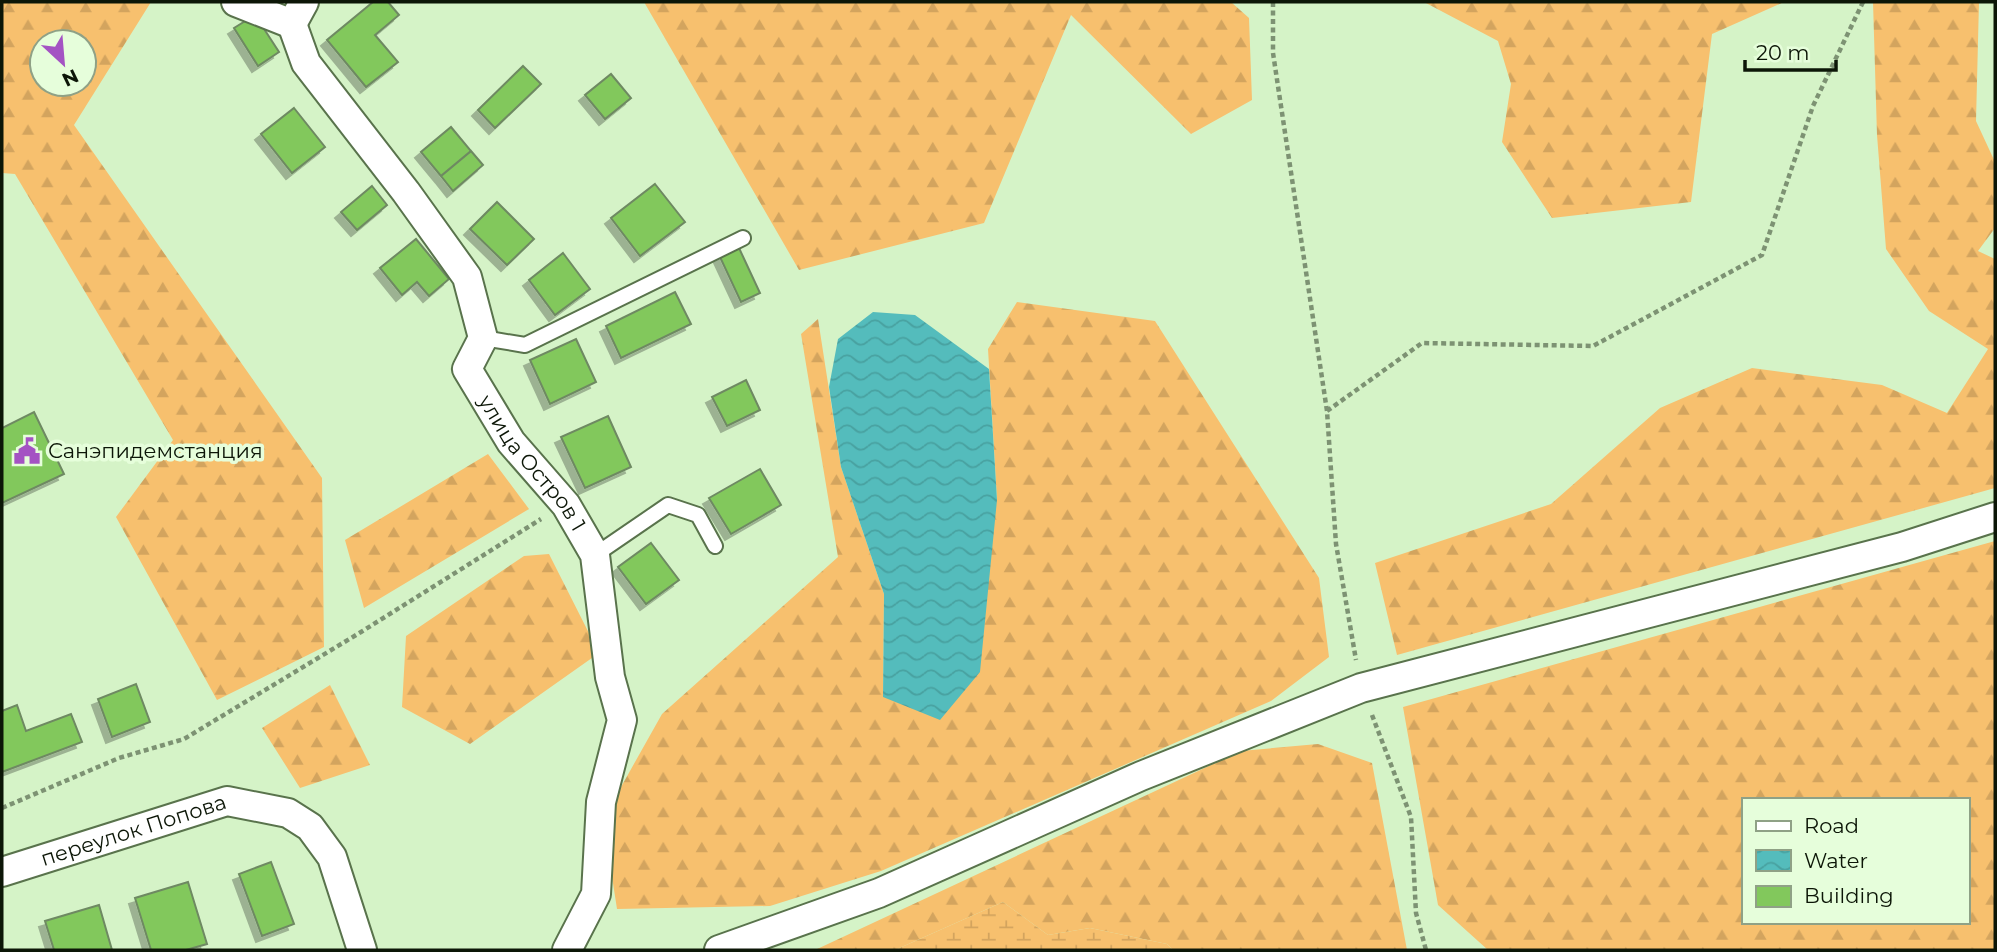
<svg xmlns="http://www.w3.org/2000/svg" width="1997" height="952" font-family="Montserrat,sans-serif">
  <defs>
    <pattern id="forest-firs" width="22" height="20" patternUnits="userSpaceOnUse" patternTransform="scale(1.75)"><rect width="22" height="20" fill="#f7c06e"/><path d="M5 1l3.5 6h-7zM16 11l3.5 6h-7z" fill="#d3a45e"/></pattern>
    <pattern id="wetland-marsh" width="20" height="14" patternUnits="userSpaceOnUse" patternTransform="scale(1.75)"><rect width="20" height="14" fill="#f7c06e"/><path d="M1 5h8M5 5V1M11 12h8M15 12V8" fill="none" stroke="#d3a45e"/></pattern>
    <pattern id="water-waves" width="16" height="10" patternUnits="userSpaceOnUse" patternTransform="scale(1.75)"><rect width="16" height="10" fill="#54bcbc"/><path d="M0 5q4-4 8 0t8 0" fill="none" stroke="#48a1a0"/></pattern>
    <filter id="shadow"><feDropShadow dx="-6" dy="6" stdDeviation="0" flood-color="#0004"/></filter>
  </defs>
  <rect width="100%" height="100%" fill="#d5f3c7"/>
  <path fill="url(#forest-firs)" fill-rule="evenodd" d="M2,2h149l-77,123 248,353 2,169 -107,53 -101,-183 57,-77 -158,-266 -13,-1zM42,42h42v42h-42z
    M644,2h587l18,16 3,82 -61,34 -120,-119 -87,208 -185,47z
    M1424,2h360l-72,32 -21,168 -139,16 -50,-76 9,-58 -13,-43z
    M1873,2h106l-3,119 19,41v66l-17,23 17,8v229l-598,167 -22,-92 176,-59 109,-96 92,-40 130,17 65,28 41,-64 -59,-38 -43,-62 -9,-114z
    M1017,302l138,19 164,257 10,79 -58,44 -390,170 -111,35 -153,3 -14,-90 59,-105 176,-157 -37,-223 17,-15 23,148 43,127 -1,103 114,-197 -9,-151z
    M488,454l41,55 -165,99 -19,-68z
    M1995,541v409h-507l-50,-45 -35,-198zM1743,800h224v122h-224z
    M549,554l50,99 -129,91 -68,-37 4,-71 118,-80z
    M330,685l40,80 -70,23 -38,-60z
    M1318,744l54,19 35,187h-234l-6,-6 -77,-16 -42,7 -45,-33 -108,48h-80l426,-199z"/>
  <path fill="url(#wetland-marsh)" d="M1003,902l45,33 42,-7 77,16 6,6h-278z"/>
  <path fill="url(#water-waves)" d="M873,312l42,3 74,54 8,131 -17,172 -40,48 -57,-23 1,-103 -43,-127 -12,-80 9,-48z"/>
  <path fill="#82c85c" stroke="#6e8962" stroke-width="2" filter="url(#shadow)" d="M373,2h15l11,13 -24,20 23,27 -32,25 -39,-47z
    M255,15l24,37 -21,14 -24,-38z
    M523,66l18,18 -46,44 -17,-18z
    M611,74l20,24 -26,21 -20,-24z
    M294,108l31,39 -33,26 -31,-39z
    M451,127l20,24 -30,25 -20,-24z
    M471,151l12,14 -30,26 -12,-15z
    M655,184l30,38 -45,34 -29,-38z
    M372,186l15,19 -30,25 -16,-18z
    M497,202l37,37 -27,26 -37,-36z
    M416,239l33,40 -20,17 -12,-14 -15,13 -22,-27z
    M739,248l21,45 -19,9 -21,-45z
    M563,253l27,36 -35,26 -26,-35z
    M675,292l16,32 -70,34 -15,-32z
    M576,339l20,43 -46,22 -20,-44z
    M746,380l14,30 -33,16 -15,-29z
    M34,412l30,62 -62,29v-75z
    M608,416l23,51 -46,21 -24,-51z
    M760,469l21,36 -50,29 -22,-36z
    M651,543l28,37 -33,24 -28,-37z
    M136,684l14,38 -38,15 -14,-38z
    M17,705l9,26 45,-17 11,28 -80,30v-61z
    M271,862l23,62 -32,12 -23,-62z
    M188,882l19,62 -21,6h-35l-16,-52z
    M99,905l13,45h-58l-9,-29z"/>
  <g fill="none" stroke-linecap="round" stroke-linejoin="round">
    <defs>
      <path id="lane" d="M483,338l42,7 218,-107
        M595,555l73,-50 30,10 17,31"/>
      <g id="street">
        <path d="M236,2l56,22 12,-22"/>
        <path id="s1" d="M292,24l14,39 100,129 61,85 16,61 -16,31 44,73 55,63 29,50 15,122 12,43 -21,82 -5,92 -29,56"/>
        <path id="s2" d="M2,872l225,-71 61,12 22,14 22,30 30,93"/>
        <path d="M719,950l160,-57 262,-117 220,-88 541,-141 93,-30"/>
      </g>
    </defs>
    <use href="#lane" stroke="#59734c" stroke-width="18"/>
    <use href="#street" stroke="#59734c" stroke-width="32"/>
    <path stroke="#7d9273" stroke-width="4.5" stroke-dasharray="5 3.5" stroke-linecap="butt" d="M1273,2v51l54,358 9,133 20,116
      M1327,411l95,-68 171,3 169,-91 51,-149 50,-104
      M1372,715l39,102 5,96 10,37
      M2,808l117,-50 65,-19 177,-107 180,-113"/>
    <use href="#lane" stroke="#fff" stroke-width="14"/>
    <use href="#street" stroke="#fff" stroke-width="28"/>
  </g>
  <defs>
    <symbol id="civic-bare" viewBox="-9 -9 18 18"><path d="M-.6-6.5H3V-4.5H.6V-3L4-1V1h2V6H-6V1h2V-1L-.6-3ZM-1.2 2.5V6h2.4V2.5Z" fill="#a453c3" stroke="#e6fedb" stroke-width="2.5" paint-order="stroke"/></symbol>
  </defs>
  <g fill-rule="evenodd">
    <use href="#civic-bare" x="8" y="432" width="38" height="38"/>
  </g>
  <g text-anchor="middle" stroke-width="7" stroke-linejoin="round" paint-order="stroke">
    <g font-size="21" fill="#0c1607" stroke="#e6fedb" text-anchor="start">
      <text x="48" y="458">Санэпидемстанция</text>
    </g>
    <g font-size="21" fill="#0c1607" stroke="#e6fedb">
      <text dy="7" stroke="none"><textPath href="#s1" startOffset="522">улица Остров 1</textPath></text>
      <text dy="7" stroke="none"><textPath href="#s2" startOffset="138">переулок Попова</textPath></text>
    </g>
  </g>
  <rect width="1997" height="952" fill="none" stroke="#0c1607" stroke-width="7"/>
  <rect x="1742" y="798" width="228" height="126" fill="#e6fedb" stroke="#8fa186" stroke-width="2"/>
  <rect x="1756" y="821" width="35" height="10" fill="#ffffff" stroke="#8fa186" stroke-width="2"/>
  <text x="1804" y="833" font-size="21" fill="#0c1607">Road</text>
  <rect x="1756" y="850" width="35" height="21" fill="url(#water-waves)" stroke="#8fa186" stroke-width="2"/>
  <text x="1804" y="868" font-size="21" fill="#0c1607">Water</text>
  <rect x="1756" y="886" width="35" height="21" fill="#82c85c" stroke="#8fa186" stroke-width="2"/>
  <text x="1804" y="903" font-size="21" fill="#0c1607">Building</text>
  <g transform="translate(63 63) rotate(154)"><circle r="33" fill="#e6fedb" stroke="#8fa186" stroke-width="2"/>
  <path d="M0-5L12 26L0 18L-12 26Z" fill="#a453c3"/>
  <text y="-10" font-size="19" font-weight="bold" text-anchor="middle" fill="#0c1607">N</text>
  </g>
  <path d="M1745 60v10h91v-10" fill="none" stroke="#0c1607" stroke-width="3.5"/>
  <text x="1756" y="60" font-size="21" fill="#0c1607" stroke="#e6fedb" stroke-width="5" paint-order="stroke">20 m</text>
</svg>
